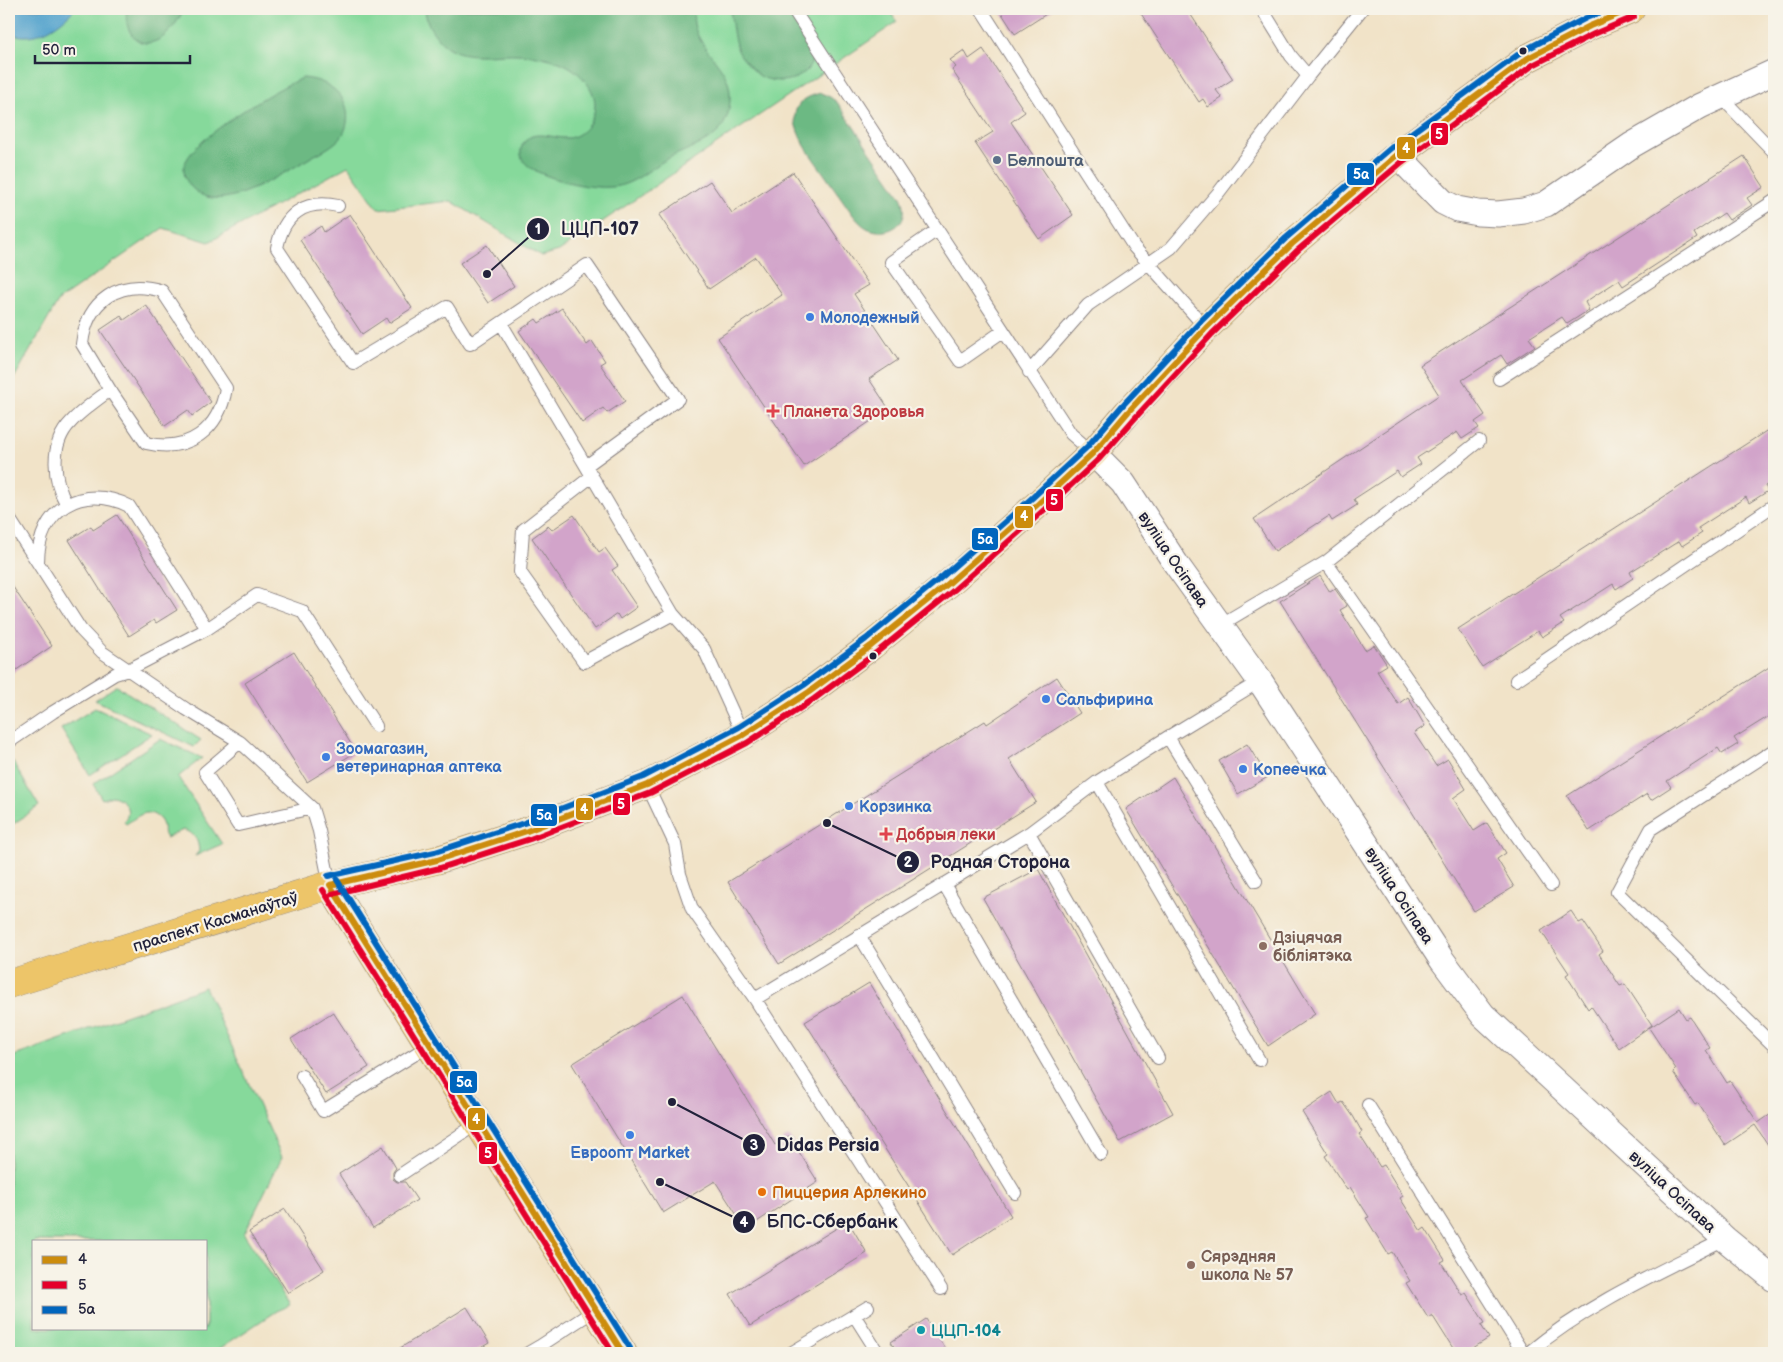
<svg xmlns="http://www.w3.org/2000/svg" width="1783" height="1362" font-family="'Balsamiq Sans',sans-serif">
  <rect width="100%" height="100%" fill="#f7f3e8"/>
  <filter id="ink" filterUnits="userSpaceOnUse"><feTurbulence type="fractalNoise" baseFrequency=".02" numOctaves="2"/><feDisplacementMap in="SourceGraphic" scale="10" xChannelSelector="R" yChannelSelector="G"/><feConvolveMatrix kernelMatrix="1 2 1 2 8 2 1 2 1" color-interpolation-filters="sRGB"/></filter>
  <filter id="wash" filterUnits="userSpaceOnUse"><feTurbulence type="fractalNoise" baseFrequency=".0096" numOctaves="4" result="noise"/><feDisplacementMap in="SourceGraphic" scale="20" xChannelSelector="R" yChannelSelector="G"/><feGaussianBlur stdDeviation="1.12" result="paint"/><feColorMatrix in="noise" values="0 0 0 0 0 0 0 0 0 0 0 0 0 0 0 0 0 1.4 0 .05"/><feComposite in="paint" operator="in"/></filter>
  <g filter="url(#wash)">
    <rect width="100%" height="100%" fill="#f1e3c8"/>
    <path fill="#86d99b" stroke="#547e6b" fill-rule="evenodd" d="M9,9h879l9,13 -338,229 -18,5 -90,-55 -73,8 -30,-43 -139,76 -46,-14 -104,72 -50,87z
      M116,686h1l84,54 -7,7 -99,-47z
      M95,708l57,26 -62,41 -29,-46z
      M160,739l42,19 -24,19 44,67 -27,12 4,-5c-1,-11 -4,-18 -16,-21l-17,8c-4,-5 -2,-7 -3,-12 -1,-5 -4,-8 -7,-10 -11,-8 -20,2 -30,8l-2,-2c9,-12 0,-24 -12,-26l-10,3 -9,-15z
      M13,762l26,44 -30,21v-62z
      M205,987l77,170 -38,77 46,71 -14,6 -63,42h-204v-295zM34,1241h172v87h-172z"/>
    <path fill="#6cb983" stroke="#476e5f" d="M127,9h57c-6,12 -15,27 -28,32 -21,9 -33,-14 -29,-32z
      M425,9h268c1,5 0,10 1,15 5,26 35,42 36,69 1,13 -3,30 -12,39 -13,13 -31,17 -47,25 -20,10 -36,28 -59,30 -21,2 -55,-6 -74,-15 -10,-5 -21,-13 -16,-26 2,-4 5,-8 10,-10 11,-3 23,2 34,2 19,0 33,-24 28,-41 -4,-14 -17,-27 -30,-33 -13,-6 -33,-10 -48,-10 -29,-1 -60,9 -80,-18 -7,-9 -10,-16 -11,-27z
      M728,9h60c9,12 24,28 25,43 1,28 -34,35 -53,24 -6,-4 -14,-14 -19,-20 -8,-12 -8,-30 -11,-45z
      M303,78c15,1 30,7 39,20 9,13 7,34 -6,44 -7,6 -15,10 -23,14 -19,12 -39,23 -60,33 -12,5 -28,11 -41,9 -17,-2 -34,-20 -26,-37 12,-25 91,-74 117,-83z
      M821,93l9,4 7,5 64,95c11,22 -7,39 -29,33 -8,-2 -14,-9 -19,-15 -10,-15 -21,-29 -31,-44 -17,-24 -51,-67 -1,-78z"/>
    <path fill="#52a3cd" stroke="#3a6284" d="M9,9h66c-18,18 -40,34 -66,24z"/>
    <g id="blocks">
      <path fill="#d2a4ca" d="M999,9h55l-39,25z
        M1138,9h49l46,70 -17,11 6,8 -14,9 -5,-8 -4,3z
        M983,49l42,63 -14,10 62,93 -34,24 -64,-96 18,-11 -41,-62 4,-3 -6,-7 14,-10 5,9z
        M1744,156l20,31 -17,11 5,7 -23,15 -5,-7 -30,20 3,5 -74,48 -4,-6 -34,22 4,8 -22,14 -5,-7 -33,21 6,8 -28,18 -6,-9 -39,25 23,35 -10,7 4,6 -17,11 -5,-7 -40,26 4,6 -20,13 -4,-6 -43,28 3,6 -25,16 -3,-5 -54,35 -21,-32 185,-124 -19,-30z
        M793,172l76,113 -15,9 44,66 -29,19 20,30 -85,57 -86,-128 64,-43 -26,-38 -47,32 -50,-74 51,-34 22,32z
        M350,214l62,94 -23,15 -3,-5 -24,16 -62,-94 21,-14 3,6z
        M487,245l27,41 -26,17 -28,-40z
        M146,305l65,97 -19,14 -4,-6 -23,16 -65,-96 21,-14 3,4z
        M562,308l25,37 5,-4 13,20 -5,3 25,37 -18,12 -4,-5 -21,15 -63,-92 17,-12 3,4z
        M1774,426v53l-9,7 3,5 -19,12 -3,-6 -48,31 4,5 -20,13 -3,-5 -49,31 3,6 -17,11 -3,-5 -53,34 4,5 -22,14 -4,-6 -56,36 -24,-38z
        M117,515l60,95 -21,13 -2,-3 -25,16 -60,-96 22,-14 2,4z
        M574,515l25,37 6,-4 13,18 -6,4 25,37 -17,12 -3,-5 -22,15 -63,-91 16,-12 4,4z
        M1320,576l10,16 5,-3 12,17 -7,4 25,40 9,-5 13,20 -10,6 21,33 10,-7 17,29 -11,7 22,33 12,-7 18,30 -13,9 21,33 13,-8 19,30 -9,6 17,28 -40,24 -194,-310z
        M9,581l43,65 -43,29z
        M294,652l62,100 -49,30 -62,-99z
        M1774,664v49l-40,25 4,6 -16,10 -4,-6 -51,33 4,6 -20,13 -4,-6 -58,37 -22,-35z
        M1057,677l23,36 -71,46 27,43 -257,162 -51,-82 257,-161 2,3z
        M1247,744l21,33 -30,17 -19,-33z
        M1173,777l142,237 -47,32 -142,-237z
        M1038,869l135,244 -53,29 -137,-244z
        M1571,911l8,12 4,-2 20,30 -4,3 21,32 5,-2 27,41 -33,23 -28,-42 -3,3 -22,-34 3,-2 -28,-42z
        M869,983l142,233 -59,39 -147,-233z
        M683,995l92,150 14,-9 29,46 -72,47 -31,-48 -52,32 -91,-149z
        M1679,1008l7,11 4,-2 20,31 -4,2 21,33 3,-2 28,42 16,-11v42l-19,-29 -30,20 -27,-42 -3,2 -22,-33 3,-3 -27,-41z
        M333,1012l36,55 -43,27 -35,-55z
        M1332,1092l7,12 4,-2 10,14 9,16 -3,2 21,33 4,-2 19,31 -3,2 21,33 4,-3 20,32 -4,2 21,33 4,-2 19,30 -4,2 8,13 -24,15h-9l-24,-38 -4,3 -22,-35 4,-2 -18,-29 -4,2 -22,-36 3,-1 -19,-30 -3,3 -22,-34 3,-2 -26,-42z
        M383,1146l13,22 -3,4v7l4,3h8l12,18 -44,28 -34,-54z
        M285,1209l39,61 -36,23 -39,-61z
        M848,1221l19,32 -117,73 -20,-32z
        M467,1307l22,36 -17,10h-80z
        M926,1319l22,34h-50l-7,-11z"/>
    </g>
  </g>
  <g filter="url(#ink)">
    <use href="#blocks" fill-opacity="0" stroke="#8a8282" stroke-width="1"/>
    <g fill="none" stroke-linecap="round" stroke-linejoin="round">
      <defs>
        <path id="lane" d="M793,9l278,425 22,19
          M981,9l153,238 72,81
          M1262,9l29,47 17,20
          M1721,97l53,55
          M338,206c-34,-7 -55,9 -61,42l76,115 94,-56 23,37 117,-79 91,134 -92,67 87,148 31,35 39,86
          M937,230l-46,32 69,99 43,-30
          M501,323l85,143
          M1029,372l59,-67 83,-57 48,-56 89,-116 54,-67
          M1499,379l275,-178
          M592,476l-69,54 -3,42 64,90 89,-48
          M67,505c-14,-24 -18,-61 4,-83 11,-12 26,-22 39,-32l-28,-46c5,-44 38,-66 80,-53l64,97c-7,42 -37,65 -80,55l-36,-53
          M9,518l72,112 21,22 84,57 54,33 72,66 7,23 11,54
          M38,562c0,-53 44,-79 91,-56l78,123
          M1326,562l153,-121
          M1220,625l106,-63 225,323
          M1516,680l258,-175
          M1168,737l88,144
          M9,742l44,-30 62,-38 13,-4 79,-41 50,-34 45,16 74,115
          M240,742l-35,30 33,53 74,-17
          M1774,750l-123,79 -34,63 157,154
          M1097,782l162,278
          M647,785l28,59 5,30 12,35 63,90 186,290
          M1029,833l129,225
          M944,884l157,270
          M859,935l156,258
          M755,999l274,-166 68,-51 71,-45 92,-56
          M302,1076l21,35 107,-66
          M1368,1105l155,248
          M400,1175l78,-52
          M854,1315l24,38
          M528,1353l12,-7
          M545,1353l-5,-7 55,-36
          M791,1353l77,-46
          M1528,1353c59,-49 129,-80 197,-114"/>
        <path id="street" d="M1397,155l46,47 14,7 21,4 20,1 26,-3 22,-7 86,-59 68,-39 74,-34
          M1093,453l30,30 53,81 84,117 182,279 41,55 242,224 49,40"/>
        <path id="primary" d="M330,885l148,238 145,230
          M9,984l321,-99 107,-25 90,-29 120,-46 96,-50 66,-43 62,-46 78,-63 89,-79 55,-51 35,-41 78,-84 86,-84 105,-89 131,-97 62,-32 41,-17"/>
      </defs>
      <use href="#lane" stroke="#8a8282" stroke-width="14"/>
      <use href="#street" stroke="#8a8282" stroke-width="27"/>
      <use href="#primary" stroke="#8a8282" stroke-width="29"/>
      <use href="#lane" stroke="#fff" stroke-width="12"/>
      <use href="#street" stroke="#fff" stroke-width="25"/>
      <use href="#primary" stroke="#edc569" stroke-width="28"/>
      <defs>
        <path id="bus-1" d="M330,885l107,-25 90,-29 120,-46 96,-50 66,-43 62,-46 78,-63 89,-79 55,-51 35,-41 78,-84 86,-84 105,-89 131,-97 62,-32 41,-17
          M330,885l293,468"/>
        <path id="bus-2" d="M323,890l290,463
          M332,894l108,-26 90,-29 120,-46 97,-50 67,-44 62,-46 78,-63 90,-80 55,-51 36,-41 77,-84 86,-84 104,-88 131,-97 61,-31 40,-17"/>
        <path id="bus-3" d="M328,876l107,-24 89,-29 119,-46 96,-50 65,-42 62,-46 77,-63 89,-78 55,-51 35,-41 78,-84 86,-84 105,-90 132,-97 63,-33 23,-9
          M337,880l293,468"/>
      </defs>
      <use href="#bus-1" stroke="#f7f3e8" stroke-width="10"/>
      <use href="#bus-2" stroke="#f7f3e8" stroke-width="10"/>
      <use href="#bus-3" stroke="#f7f3e8" stroke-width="10"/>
      <use href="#bus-1" stroke="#cc8c0c" stroke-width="6"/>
      <use href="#bus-2" stroke="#e4002b" stroke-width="6"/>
      <use href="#bus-3" stroke="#0065bd" stroke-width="6"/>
    </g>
  </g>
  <g fill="#22223b" stroke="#f7f3e8" stroke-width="2">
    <circle cx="1523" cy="51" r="4.5"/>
    <circle cx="873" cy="656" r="4.5"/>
  </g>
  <circle fill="#5c6f8a" stroke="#f7f3e8" stroke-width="2" cx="997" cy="160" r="5"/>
  <g fill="#3f7fe0" stroke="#f7f3e8" stroke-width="2">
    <circle cx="810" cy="317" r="5"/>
    <circle cx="1046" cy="699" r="5"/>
    <circle cx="326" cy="757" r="5"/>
    <circle cx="1243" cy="769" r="5"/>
    <circle cx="849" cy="806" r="5"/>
    <circle cx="630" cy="1135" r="5"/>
  </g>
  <g fill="#e0444e" stroke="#f7f3e8" stroke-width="2">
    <path d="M770.5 403.5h5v5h5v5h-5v5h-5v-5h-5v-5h5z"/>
    <path d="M883.5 826.5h5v5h5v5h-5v5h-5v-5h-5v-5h5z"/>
  </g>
  <g fill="#8d6e63" stroke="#f7f3e8" stroke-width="2">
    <circle cx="1263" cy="946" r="5"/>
    <circle cx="1191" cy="1265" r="5"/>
  </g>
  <circle fill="#e8710a" stroke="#f7f3e8" stroke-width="2" cx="762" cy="1192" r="5"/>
  <circle fill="#0f9aa8" stroke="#f7f3e8" stroke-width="2" cx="921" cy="1330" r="5"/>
  <g text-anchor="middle" stroke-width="4.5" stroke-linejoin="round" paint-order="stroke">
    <g font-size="16" font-weight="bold" fill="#4e5e75" stroke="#f7f3e8" text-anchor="start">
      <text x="1007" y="166">Белпошта</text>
    </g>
    <g font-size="16" font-weight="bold" fill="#366cbe" stroke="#f7f3e8" text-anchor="start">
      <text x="820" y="323">Молодежный</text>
      <text x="1056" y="705">Сальфирина</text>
      <text x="336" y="754">Зоомагазин,<tspan x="336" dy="18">ветеринарная аптека</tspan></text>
      <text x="1253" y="775">Копеечка</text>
      <text x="859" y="812">Корзинка</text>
      <text x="630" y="1158" text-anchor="middle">Евроопт Market</text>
    </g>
    <g font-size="16" font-weight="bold" fill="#be3a42" stroke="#f7f3e8" text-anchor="start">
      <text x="783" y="417">Планета Здоровья</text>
      <text x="896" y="840">Добрыя леки</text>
    </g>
    <g font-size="16" fill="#22223b" stroke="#f7f3e8">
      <text transform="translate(1174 559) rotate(56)" y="6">вуліца Осіпава</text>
      <text transform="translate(1400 895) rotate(57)" y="6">вуліца Осіпава</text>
      <text transform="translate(215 921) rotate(-17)" y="6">праспект Касманаўтаў</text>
      <text transform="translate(1673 1191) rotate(43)" y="6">вуліца Осіпава</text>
    </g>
    <g font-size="16" font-weight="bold" fill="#785e54" stroke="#f7f3e8" text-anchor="start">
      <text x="1273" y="943">Дзіцячая<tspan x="1273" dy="18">бібліятэка</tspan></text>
      <text x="1201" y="1262">Сярэдняя<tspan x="1201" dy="18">школа № 57</tspan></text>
    </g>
    <g font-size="16" font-weight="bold" fill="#c56008" stroke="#f7f3e8" text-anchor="start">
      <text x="772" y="1198">Пиццерия Арлекино</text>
    </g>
    <g font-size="16" font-weight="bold" fill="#0d838f" stroke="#f7f3e8" text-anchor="start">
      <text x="931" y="1336">ЦЦП-104</text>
    </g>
  </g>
  <path fill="none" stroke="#22223b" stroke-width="2" d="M487 274L538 229M827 823L908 862M672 1102L754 1145M660 1182L744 1222"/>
  <g fill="#22223b" stroke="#f7f3e8" stroke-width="2">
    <circle cx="487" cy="274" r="5"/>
    <circle cx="827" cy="823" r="5"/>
    <circle cx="672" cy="1102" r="5"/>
    <circle cx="660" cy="1182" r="5"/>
    <circle cx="538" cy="229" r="12"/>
    <circle cx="908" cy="862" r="12"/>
    <circle cx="754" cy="1145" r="12"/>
    <circle cx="744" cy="1222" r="12"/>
  </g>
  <g font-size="15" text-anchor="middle" font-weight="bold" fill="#fff">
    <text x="538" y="234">1</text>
    <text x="908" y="867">2</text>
    <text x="754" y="1150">3</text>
    <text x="744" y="1227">4</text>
  </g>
  <g font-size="18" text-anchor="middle" font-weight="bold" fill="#22223b" stroke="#f7f3e8" stroke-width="4.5" stroke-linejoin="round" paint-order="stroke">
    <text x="600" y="235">ЦЦП-107</text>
    <text x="1000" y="868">Родная Сторона</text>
    <text x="828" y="1151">Didas Persia</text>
    <text x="832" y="1228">БПС-Сбербанк</text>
  </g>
  <g stroke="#f7f3e8" stroke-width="2">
    <rect x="1430" y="122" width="19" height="24" rx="5" fill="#e4002b"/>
    <rect x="1396" y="136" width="20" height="24" rx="5" fill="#cc8c0c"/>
    <rect x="1346" y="162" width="29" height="24" rx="5" fill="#0065bd"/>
    <rect x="1045" y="488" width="19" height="24" rx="5" fill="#e4002b"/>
    <rect x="1014" y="505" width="20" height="24" rx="5" fill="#cc8c0c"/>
    <rect x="971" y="527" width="28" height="24" rx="5" fill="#0065bd"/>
    <rect x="612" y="792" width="19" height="24" rx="5" fill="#e4002b"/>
    <rect x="575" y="797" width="19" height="24" rx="5" fill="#cc8c0c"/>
    <rect x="530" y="803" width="28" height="24" rx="5" fill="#0065bd"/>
    <rect x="449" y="1070" width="29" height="24" rx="5" fill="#0065bd"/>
    <rect x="467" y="1107" width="19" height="24" rx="5" fill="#cc8c0c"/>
    <rect x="478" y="1141" width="20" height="24" rx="5" fill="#e4002b"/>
  </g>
  <g font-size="14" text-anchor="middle" font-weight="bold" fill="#fff">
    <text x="1439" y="139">5</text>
    <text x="1406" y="153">4</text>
    <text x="1361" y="179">5а</text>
    <text x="1054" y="505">5</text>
    <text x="1024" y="521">4</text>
    <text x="985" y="544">5а</text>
    <text x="621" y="809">5</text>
    <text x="584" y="814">4</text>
    <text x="544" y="820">5а</text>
    <text x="464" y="1087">5а</text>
    <text x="476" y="1124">4</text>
    <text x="488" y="1158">5</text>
  </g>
  <rect width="1783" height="1362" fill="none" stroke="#f7f3e8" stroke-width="30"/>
  <rect x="32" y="1240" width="175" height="90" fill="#f7f3e8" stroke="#a29fa3"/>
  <rect x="42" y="1256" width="25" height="8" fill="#cc8c0c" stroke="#a29fa3"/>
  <text x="78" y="1264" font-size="15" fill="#22223b">4</text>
  <rect x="42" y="1281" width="25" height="8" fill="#e4002b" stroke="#a29fa3"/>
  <text x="78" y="1290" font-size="15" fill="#22223b">5</text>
  <rect x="42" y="1306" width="25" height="8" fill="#0065bd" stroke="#a29fa3"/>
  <text x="78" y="1314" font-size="15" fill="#22223b">5а</text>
  <path d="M35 55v8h155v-8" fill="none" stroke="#22223b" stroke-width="2.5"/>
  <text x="42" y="55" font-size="15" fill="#22223b" stroke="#f7f3e8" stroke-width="4" paint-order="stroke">50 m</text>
</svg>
